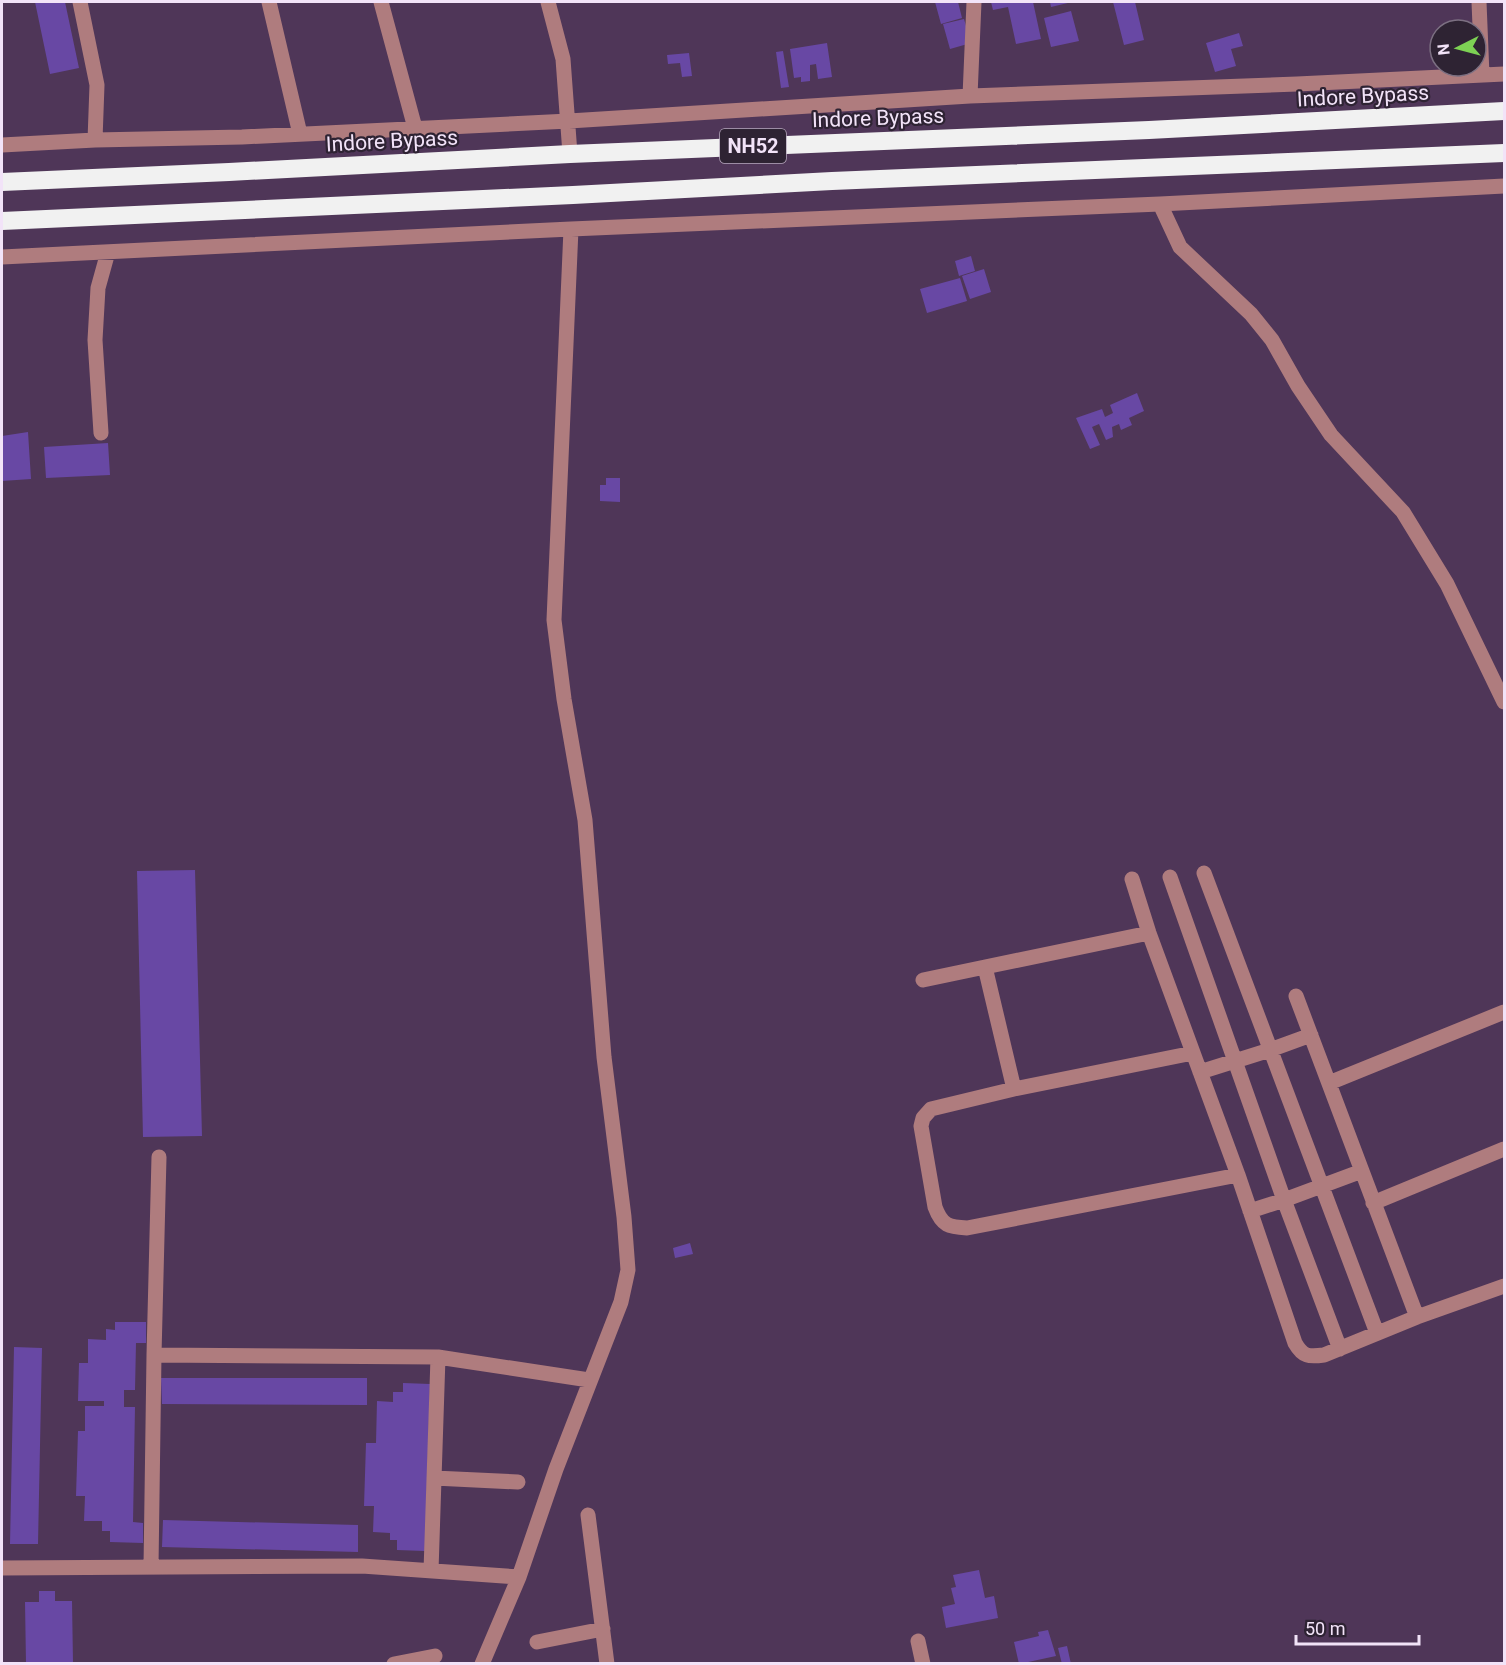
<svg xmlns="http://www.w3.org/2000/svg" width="1506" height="1665" font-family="Roboto,sans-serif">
  <rect width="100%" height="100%" fill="#4f3658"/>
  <path fill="#6848a4" d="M35,2h30l14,66 -29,6z
    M935,2h23l4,16 -21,6z
    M991,2h42l8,37 -25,5 -8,-37 -15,3z
    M1050,2h22l-21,5z
    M1113,2h22l9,38 -20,5z
    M1071,11l8,30 -28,6 -7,-29z
    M964,19l7,24 -21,6 -7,-25z
    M1239,33l4,13 -12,3 5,17 -21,6 -9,-29z
    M827,43l5,34 -14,2 -2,-15 -6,1v16l-9,1v-5l-7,1 -4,-29z
    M783,51l6,36 -8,1 -5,-36z
    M689,53l3,23 -10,1 -2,-14 -12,1 -1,-9z
    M971,256l4,15 -16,5 -4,-15z
    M984,269l7,23 -21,7 -8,-23z
    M960,278l7,23 -40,12 -7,-24z
    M1137,393l7,18 -15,7 3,7 -11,5 -2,-6 -7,3 1,10 -7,3 -7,-16 -7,3 8,18 -10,4 -14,-31 26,-9 3,8 8,-4 -3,-8z
    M28,432l3,47 -29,2v-45z
    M108,443l2,32 -64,3 -2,-31z
    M606,478h14v24l-20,-1v-16h6z
    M195,870l7,266 -59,1 -6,-266z
    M690,1243l3,11 -18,4 -2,-10z
    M115,1322h31v21h-10l-1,47h-11v17h11l-2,115 10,1v20l-33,-1v-11h-8v-10h-18l1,-25h-9l2,-65h7v-25h19v-5h-26l1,-38h9v-24l18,1v-11l9,1z
    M14,1347l28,1 -4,196h-28z
    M161,1378h206v27l-205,-1z
    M403,1383l27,1 -5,167 -28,-1v-10h-7v-7l-17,-1 1,-26h-10l2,-63h10l1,-42 16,1v-10h10z
    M163,1520l195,5v27l-196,-5z
    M979,1570l6,28 9,-2 4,22 -52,10 -4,-21 13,-3 -4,-16 5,-1 -3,-12z
    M39,1591h16v10h17l1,62 -47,1 -1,-62h14z
    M1048,1630l8,26 -37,8 -5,-22 25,-6 -1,-4z
    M1067,1646l4,18h-9l-4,-16z"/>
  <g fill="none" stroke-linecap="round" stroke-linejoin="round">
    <path stroke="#af7c7e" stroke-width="15" d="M80,2l17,83 -2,55
      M269,2l31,132
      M381,2l34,126
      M548,2l15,57 7,95
      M1479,2l3,73
      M970,96l4,-94
      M2,145l93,-5 147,-3 327,-16 401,-25 327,-12 207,-10
      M1160,204l20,43 71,67 21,26 26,46 33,49 72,77 44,72 57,118
      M2,257l569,-28 589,-25 344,-18
      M101,433l-6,-93 3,-52 10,-36
      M1204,873l173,460
      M1170,877l114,323 78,-29
      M1132,879l17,54 89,242 57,168c8,14 14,14 29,12l93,-38 87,-31
      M923,980l62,-13
      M1296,996l121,321
      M1193,1053l-179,36 -83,20 -8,9 -2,8 14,81c7,19 14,20 32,21l271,-53
      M1200,1072l70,-22 41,-15
      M1329,1083l175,-71
      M1014,1089l-29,-122 164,-34
      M159,1157l-5,198 284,2 151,23
      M1373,1203l131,-54
      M1250,1211l34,-11 56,149
      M434,1478l84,4
      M588,1515l19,149
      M151,1567l3,-212
      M2,1568l360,-2 157,11
      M431,1571l7,-214
      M918,1641l5,23
      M537,1642l66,-13
      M394,1664l41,-8
      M482,1664l37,-87 37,-108 65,-167 7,-32 -4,-53 -20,-160 -19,-237 -21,-121 -10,-79 17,-391"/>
    <path stroke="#f1f1f1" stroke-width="18" d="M2,182l227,-10 341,-18 579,-24 355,-19
      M2,221l571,-26 259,-14 672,-28"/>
  </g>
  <g text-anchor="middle" stroke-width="4.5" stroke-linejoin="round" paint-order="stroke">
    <rect fill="#2e2333" stroke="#b7a9bd" stroke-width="1.5" x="720" y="129" width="66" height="34" rx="4.5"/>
    <g font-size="20" font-weight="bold" fill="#f2e3f8">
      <text x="753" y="153">NH52</text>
    </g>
    <g font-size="21" fill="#f2e3f8" stroke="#2e2333">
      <text transform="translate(1363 96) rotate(-3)" y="7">Indore Bypass</text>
      <text transform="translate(878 118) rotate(-2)" y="7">Indore Bypass</text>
      <text transform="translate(392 141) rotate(-3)" y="7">Indore Bypass</text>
    </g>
  </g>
  <rect width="1506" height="1665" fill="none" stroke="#f2e3f8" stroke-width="6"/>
  <g transform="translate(1458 48) rotate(264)"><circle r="28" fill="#2e2333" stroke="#7c7082" stroke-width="1.5"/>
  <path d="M0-4.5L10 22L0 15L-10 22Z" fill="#7dd154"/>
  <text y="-9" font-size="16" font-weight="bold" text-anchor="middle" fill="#f2e3f8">N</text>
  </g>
  <path d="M1296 1635v9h123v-9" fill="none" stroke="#f2e3f8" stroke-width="3"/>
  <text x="1305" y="1635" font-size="18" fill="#f2e3f8" stroke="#2e2333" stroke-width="4.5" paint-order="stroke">50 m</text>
</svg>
